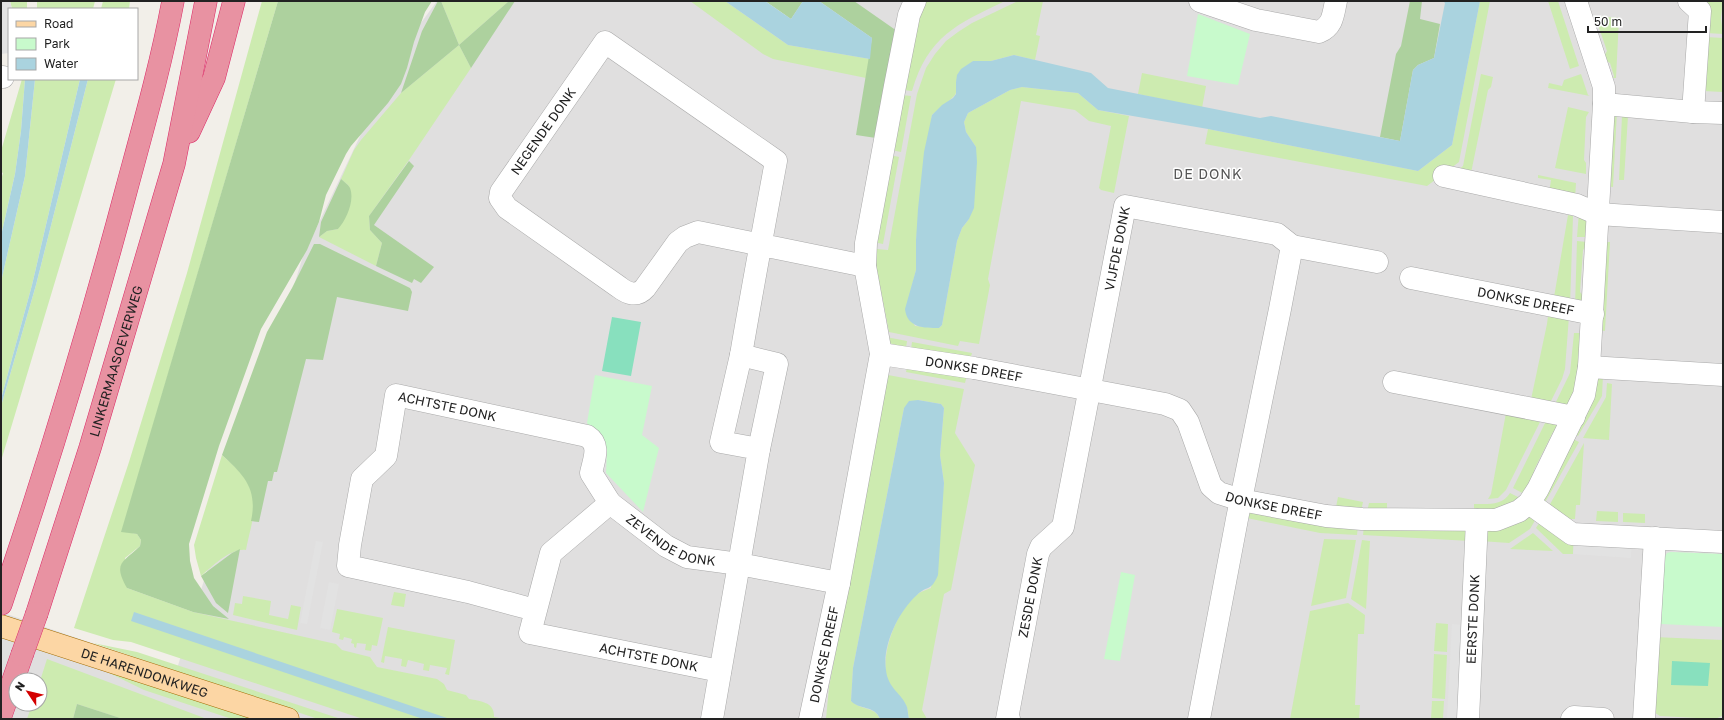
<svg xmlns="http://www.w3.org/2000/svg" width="1724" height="720" font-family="'Golos Text',sans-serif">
  <rect width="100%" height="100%" fill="#f2efe9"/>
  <path fill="#e0dfdf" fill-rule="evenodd" d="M437,1h305l36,25 18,-25h927v718h-1722v-107l175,60 127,-416 98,-206zM16,680h24v24h-24z"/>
  <path fill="#cdebb0" d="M10,1h17v8h-15z
    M37,1h58l-2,8h-56z
    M103,1h27l-1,8h-28z
    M262,1h16l-156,530 15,3 4,6 -1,6 -15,12 2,30 66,24 143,32 6,6 28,7 7,10 60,12 7,5 3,6 19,5 3,4c11,2 26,3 25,18l11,2h-142l-232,-77 -18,-2 -39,-12 55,-166 58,-189z
    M441,1h68l-50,44 12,23 -62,92 -40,56 1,14 12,13 -6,23 -57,-29 8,-6 11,-2 11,-43 -8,-7 13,-29 7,-10 40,-47 58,-48z
    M690,1h35l63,44 82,14 -4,19 -93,-19 -10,-5z
    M923,1h82c-48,23 -77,35 -93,90l-9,-1z
    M1018,1h25l-7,34 4,1 -5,24 -21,-5 -23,6h-18l-17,21c0,4 1,10 -1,13 -1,2 -19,17 -23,20l-16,125v30l-10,39 9,17 24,2 3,-3 15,-84 5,-13 7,-9 7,-72 -10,-15 -2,-10 4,-9 42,-23 12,-3 56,6 20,17 31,6 -15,77 -13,-3 -2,-2 12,-62 -22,-5 -14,-11 -54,-9 -33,178 2,6 -11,59 -19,-3 -2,5 -69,-14 -14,-72 2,-11 11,1 29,-156 9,-26 9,-14 11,-13 12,-9 14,-9z
    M1480,1h10l-31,161 -32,24 -222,-42 3,-15 210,42 34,-26z
    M1548,1h10l21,65 -9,3z
    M1708,1h15l-2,17 2,16 -17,-1z
    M1595,16l24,2 -3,60h-3l1,-2 -4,-13 -6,-3 -1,-2 4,-7z
    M1706,37l17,1v54l-20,-1z
    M1142,73l64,13 -4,22 -64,-14z
    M1481,74l12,3 -2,10 -3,3 -18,88 -19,-3 12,-9z
    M1581,74l7,21 2,1 -42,-8 1,-5 13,3 2,-6z
    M22,79h3l-4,52 -6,43 -14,62v-56l2,-7 -2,-1v-21z
    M35,79h45l-48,206 -31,114v-117l24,-106z
    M88,79h28l-115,382v-55l35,-121z
    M902,95l9,1 -10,56 -10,-2z
    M1568,107l21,5 -3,5 -2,43 2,3v11l-31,-6z
    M1617,111l-4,76 -8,-1 4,-69z
    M1622,116h6l-4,64h-5z
    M890,155l9,2 -16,87 -10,-2z
    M1538,175l38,8 -1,16 -26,-5 2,-14 -13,-2z
    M1579,212l7,2 2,23h-11z
    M1568,215l5,1 -3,90 -17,-3z
    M1577,241l10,1v4l-4,4 -3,42 5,6 -1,7 -9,2z
    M1602,242h8l-5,89 -8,-1z
    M1548,316h21l-4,53 -3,10 -14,28 -18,-3 17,-80z
    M1574,333h8l-2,47 -11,29 -16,-1 17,-35z
    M886,337l21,4 -1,7 -17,-5z
    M912,342l60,11 -2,7 -59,-11z
    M908,364l59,11 -2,8 -59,-11z
    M888,375l76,14 -9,44 20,32 -24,125 -7,4 -22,116 5,9h-18c-1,-5 -1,-11 -4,-15 -5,-8 -15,-16 -18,-25 -7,-25 10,-71 32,-86 3,-2 8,-3 12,-5l13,-105 -4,-28 4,-47 -3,-4 -23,-4 -14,8 -51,260 -2,33c2,1 5,4 8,5 9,4 17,3 21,13h-54l3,-32z
    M1603,375l-1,21 -24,40 -5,-3 21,-53z
    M1607,383l5,1 -3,56 -26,-2 23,-41z
    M1506,413l37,3 -37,74 -8,8 -10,1 3,-5z
    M1548,417l10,2v12l-5,1 -19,38 2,6 -10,19 -13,-7z
    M1571,438l8,4 -36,64 -1,-9z
    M1584,443l-4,62h-4l-1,14h-8l-18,-13z
    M222,455c11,10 27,23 31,39 4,17 -4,39 -7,56 -16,-2 -34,17 -45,26l-5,-18 -2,-13z
    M1510,493l12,6 -17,10 -31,4v-9c13,0 28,2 36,-11z
    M1338,497l25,5 -2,9 -25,-4z
    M1369,503h18v9h-20z
    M1247,511l111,15 -1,9 -37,-2 -78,-16z
    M1597,511l21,1v10l-22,-1z
    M1623,513l22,1v9l-22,-1z
    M1527,515l10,2 -7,12 -21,14 -29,-2 1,-10z
    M1541,520l33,19 -1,15h-10l-27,-26z
    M1364,526l103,3 3,12 -107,-6z
    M1533,533l20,18 -43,-2z
    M1324,539l32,1 -10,58 -35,8z
    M1362,540l8,1 -4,68 -15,-10z
    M394,592l12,2 -2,13 -13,-2z
    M243,596l28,5 -2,14 19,4 3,-14 10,2 -4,23 -64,-15 2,-12 7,1z
    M1348,603l17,12 -1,19h-6l-3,71h5l-1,14h-69l20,-108z
    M337,609l46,9 -6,28 -5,-1 -1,6 -6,-1 1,-6 -9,-1 -1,5 -2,-1v-3l-3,-1 1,-4 -8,-2 -1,3 -4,-1 1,-5 -8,-2z
    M1436,623l12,1 -1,28 -13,-1z
    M388,627l67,13 -6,35 -4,-1 2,-6 -17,-3 -1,6 -6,-1 1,-6 -16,-4 -2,7 -5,-1 1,-7 -17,-3 -1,7 -3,-1z
    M1654,637l69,3 -1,76 -7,3 -55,-3 -8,-5z
    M93,643l44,9 204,67h-23z
    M1434,654l13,1 -2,44 -13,-1z
    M47,659l160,60h-84l-46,-15 -4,15h-46l5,-15h8v-23z
    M93,665l163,54h-24l-88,-29z
    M1432,701h12l-1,18h-12z"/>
  <path fill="#add19e" d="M278,1h154l-7,11 -11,30 -7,26 -6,16 -13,19 -37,43 -5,8 -20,41 -7,27 -12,28 -46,79 -42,117 -30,98 1,17 4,17 19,28 16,13 -36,-7 -66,-24c-15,-26 -3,-26 13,-42l1,-6 -4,-6 -16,-2z
    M438,1h3l18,44 50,-44h6l-44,67 -12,-23 -58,48 21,-62z
    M765,1h38l-12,18z
    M819,1h35l43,30 -21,107 -20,-3 16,-97z
    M1410,1h12l-2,18 20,5 -6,34 -16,7 -5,5 -13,71 -20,-4 16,-83 5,-8z
    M409,161l5,5 -40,59 60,42 -13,16 -7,-4 -2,4 -36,-17 6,-23 -12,-13 -1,-14z
    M341,179c3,3 7,5 9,9 5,13 -4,32 -12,41l-11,2 -8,6 2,-15z
    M314,244h6l90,44 2,4 -4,19 -71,-14 -14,63 -17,-1 -29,113h-3l-2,9h-4l-9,41 -8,-1c7,-32 -7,-46 -29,-66l45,-123 25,-44z
    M240,549l-12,64 -12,-10 -15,-27 31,-23z
    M77,704l40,13 6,2h-50z"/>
  <path fill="#c8facc" d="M1198,14l52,20 -12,51 -51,-9z
    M595,375l57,11 -10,49 17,13 -16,64 -37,-39 1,-23 -20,-27z
    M1671,552l52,2v73l-62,-3 3,-66 3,-5z
    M1121,572l14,3 -15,86 -16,-2z"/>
  <path fill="#88e0be" d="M612,317l29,5 -10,54 -29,-5z
    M1672,661l38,2 -2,23 -37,-1z"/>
  <path fill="#e2e2e2" d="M1,1h9l2,8h-3v44l-8,1z
    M1574,539l58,4 -1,15 -58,-4z
    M316,541l7,1 -16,82 -7,-1z
    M329,582l10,2 -9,46 -10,-2z
    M1452,624l13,1 -5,94h-13z"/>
  <path fill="#aad3df" d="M725,1h40l26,18 12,-18h16l53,37 -2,21 -82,-14z
    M1443,1h37l-28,144 -34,26 -210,-42 -110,-19 -20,-17 -56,-6 -12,3 -42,23 -4,9 2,10 10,15 1,15 -3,46 -5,11 -7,9 -5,13 -15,84 -3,3c-15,0 -32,0 -34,-19l11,-39v-30l2,-31 6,-57 8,-37 10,-10 11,-7 3,-4v-12l1,-7 4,-6 12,-8h18l23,-6 77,18 17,15 152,30 11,-2 129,25 13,-71 5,-5 16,-7 11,-55z
    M25,79h10l-10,97 -24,106v-46l14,-62 6,-43z
    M80,79h8l-52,206 -35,121v-7l31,-114z
    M918,400l23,4 3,4 -4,47 4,28 -6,92c-7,17 -11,10 -21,20 -18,16 -35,50 -31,75 2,19 16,23 21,37 1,4 1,8 2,12h-29c-5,-14 -21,-9 -29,-18l2,-33 51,-260 5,-7z
    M134,612l316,107h-27l-292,-98z"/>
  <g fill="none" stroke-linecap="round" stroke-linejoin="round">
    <defs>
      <g id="minor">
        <path d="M1200,1l56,19 63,12c14,-6 14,-17 17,-31"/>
        <path d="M1689,1l11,10 -7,101"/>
        <path d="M1,77h2"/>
        <path d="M1604,104l89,8 30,1"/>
        <path d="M1444,176l133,29 21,9 125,8"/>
        <path d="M1292,246l85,16"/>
        <path id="s1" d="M1411,278l182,36"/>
        <path id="s2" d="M881,354l93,14 191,36 15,6 8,12 23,64 8,7 22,7 85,16 36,3 134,1 23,-9 10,-8 9,-14 46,-94 5,-28 15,-263v-17l-28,-86"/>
        <path d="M1589,367l134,8"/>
        <path d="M1394,382l180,35"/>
        <path d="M759,449l18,-85 -36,-9c11,-65 23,-129 35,-194l-171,-119 -104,150 -1,6 7,10 112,79c9,7 18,10 26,1l33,-46 7,-5 13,-5 167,34"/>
        <path id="s3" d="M610,503l56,43 21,11 52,7 100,19"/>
        <path d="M1529,503l43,31 151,8"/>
        <path id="s4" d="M535,610l-67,-18 -120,-26 2,-21 12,-66 24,-23 10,-61 191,41c14,9 7,23 4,37l19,30 -59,50 -21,80 190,38"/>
        <path d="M712,719l47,-270 -38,-7 20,-87"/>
        <path id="s5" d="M810,719l29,-136 42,-229 -16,-88 1,-23 29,-157 14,-71 6,-14"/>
        <path id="s6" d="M1009,719h-2l31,-165 3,-7 22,-20 62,-321 152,28 15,12 -12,63 -43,210 -38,200"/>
        <path id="s7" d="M1468,719l9,-199"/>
        <path d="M1572,719l2,-2 29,2"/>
        <path d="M1644,719l11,-181"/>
      </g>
      <g id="major">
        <path id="s8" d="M1,626l287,93"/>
      </g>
      <g id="highway">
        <path d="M189,132l25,-54 20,-77"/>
        <path d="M1,604c46,-136 88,-274 125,-413 17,-63 35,-126 47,-190"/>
        <path id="s9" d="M37,613l53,-165 84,-284 32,-163"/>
        <path d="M1,715l21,-60"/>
      </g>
    </defs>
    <use href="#minor" stroke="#a9a9a9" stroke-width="23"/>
    <use href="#major" stroke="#a06b00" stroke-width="23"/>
    <use href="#highway" stroke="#dc2a67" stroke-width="23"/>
    <use href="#minor" stroke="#fff" stroke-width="22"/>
    <use href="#major" stroke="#fcd6a4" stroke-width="22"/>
    <use href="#highway" stroke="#e892a2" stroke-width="22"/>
    <defs>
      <path id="highway-bridge" d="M22,655l15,-42"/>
    </defs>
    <use href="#highway-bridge" stroke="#dc2a67" stroke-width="23" stroke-linecap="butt"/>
    <use href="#highway-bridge" stroke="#e892a2" stroke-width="22"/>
  </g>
  <g text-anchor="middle" stroke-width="3" stroke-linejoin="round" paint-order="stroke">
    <g font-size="13" fill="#222" stroke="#fff">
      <text transform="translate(543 131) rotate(-55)" y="5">NEGENDE DONK</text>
      <text dy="5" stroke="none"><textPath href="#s6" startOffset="491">VIJFDE DONK</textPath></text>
      <text dy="5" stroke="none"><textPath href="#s1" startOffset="117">DONKSE DREEF</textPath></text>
      <text dy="5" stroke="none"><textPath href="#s9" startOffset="264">LINKERMAASOEVERWEG</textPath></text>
      <text dy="5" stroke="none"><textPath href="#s2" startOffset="94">DONKSE DREEF</textPath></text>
      <text dy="5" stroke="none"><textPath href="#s4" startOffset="428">ACHTSTE DONK</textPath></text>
      <text dy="5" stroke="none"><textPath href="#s2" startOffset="454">DONKSE DREEF</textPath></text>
      <text dy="5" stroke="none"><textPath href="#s3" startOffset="73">ZEVENDE DONK</textPath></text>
      <text dy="5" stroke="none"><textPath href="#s6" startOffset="126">ZESDE DONK</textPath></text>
      <text dy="5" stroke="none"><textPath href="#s7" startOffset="100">EERSTE DONK</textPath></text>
      <text dy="5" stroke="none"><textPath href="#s5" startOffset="66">DONKSE DREEF</textPath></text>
      <text dy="5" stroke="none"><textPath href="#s4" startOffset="928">ACHTSTE DONK</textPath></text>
      <text dy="5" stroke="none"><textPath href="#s8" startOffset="151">DE HARENDONKWEG</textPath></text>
    </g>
    <g font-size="14" letter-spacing="1" fill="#555" stroke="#fff">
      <text x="1208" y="179">DE DONK</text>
    </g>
  </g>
  <rect width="1724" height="720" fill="none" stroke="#222222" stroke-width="4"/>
  <rect x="8" y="8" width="130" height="72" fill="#ffffff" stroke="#a7a7a7"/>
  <rect x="16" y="21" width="20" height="6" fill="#fcd6a4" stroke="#a7a7a7"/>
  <text x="44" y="28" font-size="12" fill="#222222">Road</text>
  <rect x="16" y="38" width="20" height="12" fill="#c8facc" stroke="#a7a7a7"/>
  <text x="44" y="48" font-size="12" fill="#222222">Park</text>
  <rect x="16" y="58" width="20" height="12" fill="#aad3df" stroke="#a7a7a7"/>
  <text x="44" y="68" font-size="12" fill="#222222">Water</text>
  <g transform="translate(28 692) rotate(305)"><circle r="19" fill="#ffffff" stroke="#a7a7a7"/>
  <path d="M0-3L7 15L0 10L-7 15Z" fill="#d40000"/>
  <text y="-6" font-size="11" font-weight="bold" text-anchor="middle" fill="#222222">N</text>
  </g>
  <path d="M1588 26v6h118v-6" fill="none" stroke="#222222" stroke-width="2"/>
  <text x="1594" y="26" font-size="12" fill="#222222" stroke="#ffffff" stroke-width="3" paint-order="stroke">50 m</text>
</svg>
